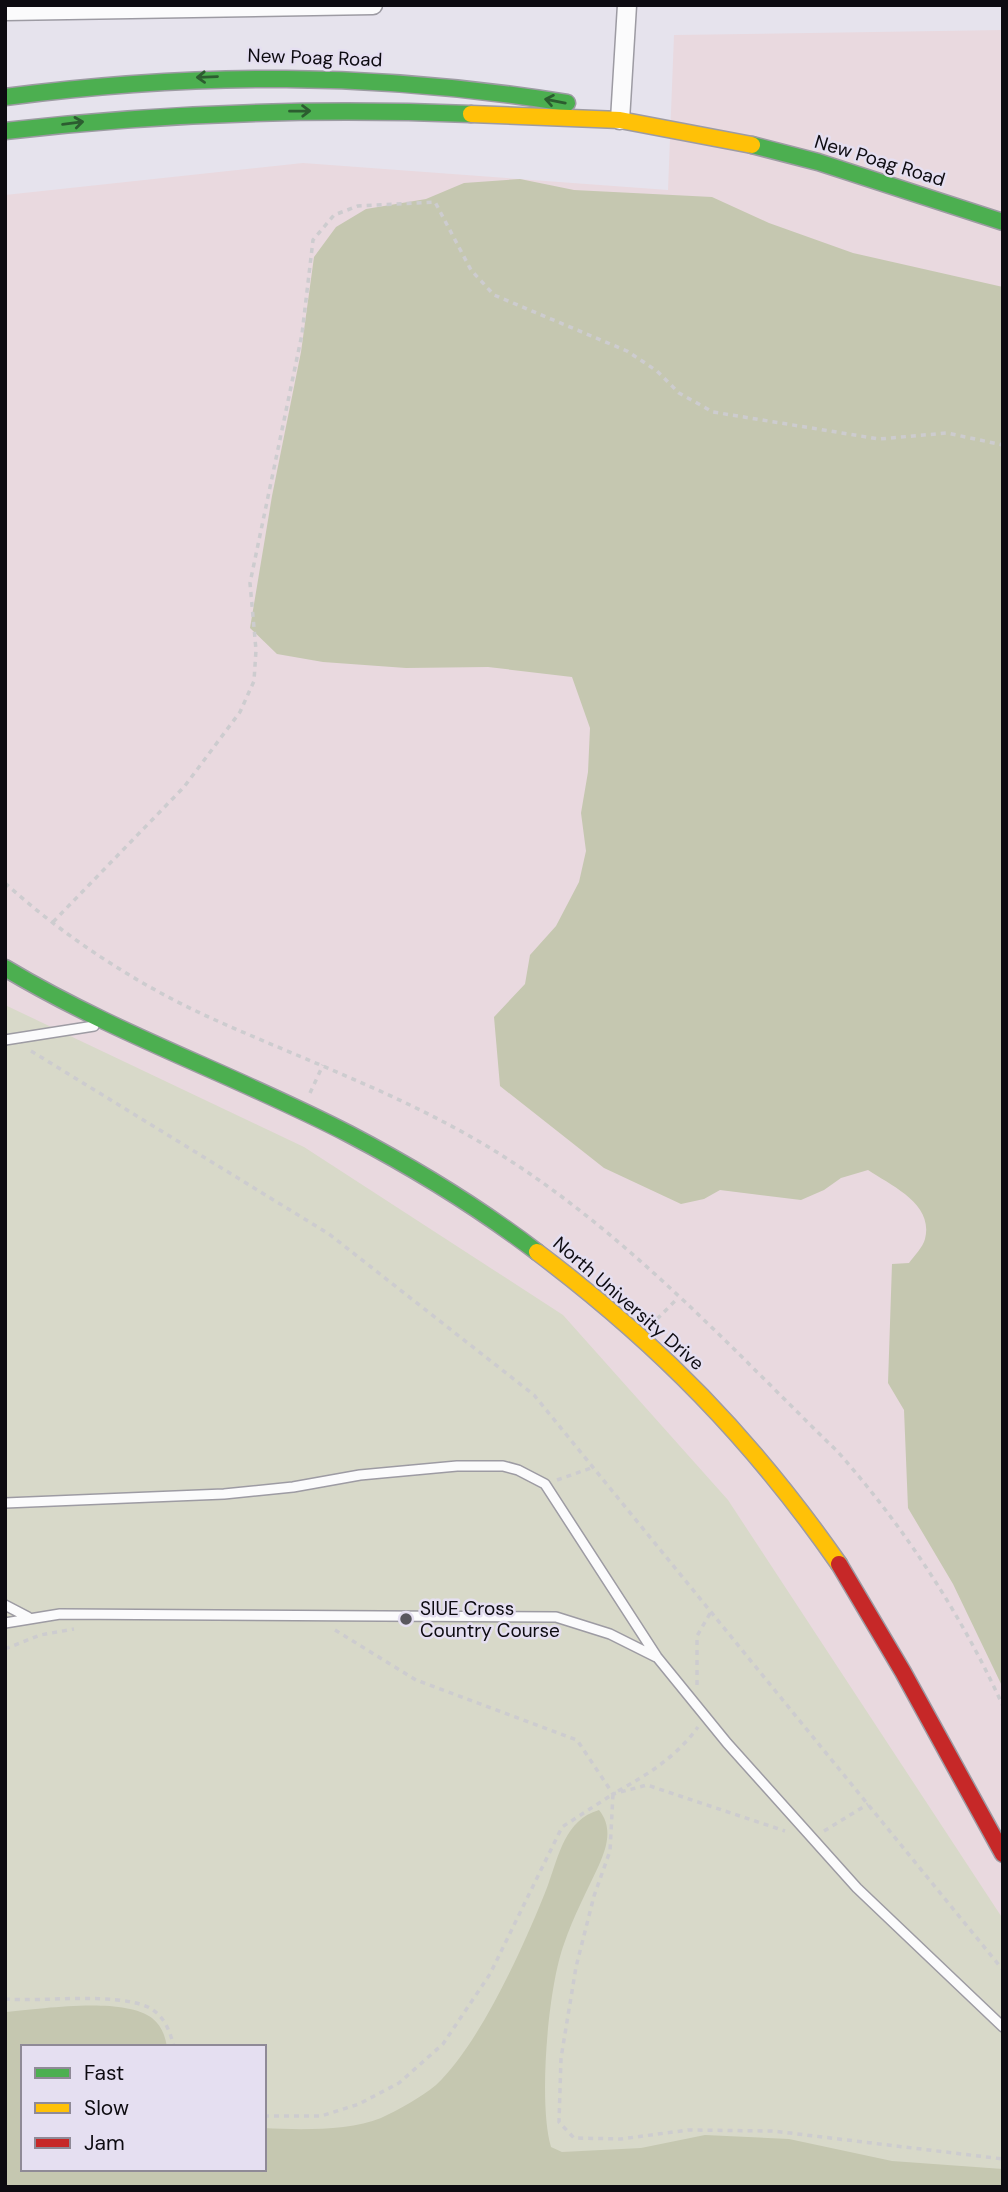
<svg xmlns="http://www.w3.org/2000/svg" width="1008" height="2192" font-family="'DM Sans',sans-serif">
  <rect width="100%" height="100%" fill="#e6e3ed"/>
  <path fill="#e9d9df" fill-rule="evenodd" d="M1003,30v2157h-998v-1992l298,-32 365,27 6,-155zM23,2047h241v122h-241z"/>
  <path fill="#d8d9c9" d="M5,1005l299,142 259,168 165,185 275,419v261l-739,-36v-97h-143l-116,-14z"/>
  <path fill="#c5c7b0" d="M520,179l54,11 138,7 57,26 84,30 150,34v1401l-50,-104 -45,-76 -4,-98 -16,-27 4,-119 17,-1c5,-7 14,-16 16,-24 9,-35 -33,-53 -57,-69l-27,8 -17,12 -23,10 -81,-10 -16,9 -23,5 -77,-36 -104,-82 -6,-69 31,-33 5,-29 26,-29 23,-44 7,-31 -5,-38 7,-41 2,-44 -18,-51 -84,-10 -82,1 -83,-6 -46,-8 -27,-26 22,-132 29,-144 13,-95 22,-30 30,-18 60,-10 38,-16z
    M599,1810c14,17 8,37 0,55 -12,26 -26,52 -35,79 -16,43 -26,159 -13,203l11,5 79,-4 64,-13 84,4 103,22 111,8v18h-998v-175c37,-3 117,-16 147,6 10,8 13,18 15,29h-144v122h241v-41c34,2 85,3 117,-10 17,-8 41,-21 55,-33 44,-41 90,-143 112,-200 11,-30 17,-65 51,-75z"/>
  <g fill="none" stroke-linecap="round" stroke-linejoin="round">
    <defs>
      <path id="lane" d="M5,1040l89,-14
        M5,1503l219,-9 69,-7 67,-12 97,-9h46l15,4 27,14 112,173 70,86 130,145 146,139
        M5,1605l23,12
        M5,1623l55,-9 496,3 54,17 46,23"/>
      <path id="street" d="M5,11l368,-6
        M620,120l7,-115"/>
      <path id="fast" d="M5,97c194,-25 369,-25 562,6
        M5,131c155,-18 310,-23 466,-17
        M752,145l66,17 185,60
        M5,968c110,66 230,107 344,166 65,34 129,73 188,118"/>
      <path id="slow" d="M471,114l149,6 132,25
        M537,1252c122,92 215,187 302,312"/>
      <path id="jam" d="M839,1564l64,108 100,182"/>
    </defs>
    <use href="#lane" stroke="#9d9ba3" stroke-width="12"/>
    <use href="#street" stroke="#9d9ba3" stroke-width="21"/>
    <use href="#fast" stroke="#9d9ba3" stroke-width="19"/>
    <use href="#slow" stroke="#9d9ba3" stroke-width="19"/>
    <use href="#jam" stroke="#9d9ba3" stroke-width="19"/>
    <path stroke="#cdcccf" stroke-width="3.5" stroke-dasharray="5 5" stroke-linecap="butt" d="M5,883c63,57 139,106 217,140 88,39 179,72 263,122 134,80 242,199 353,307 67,76 123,162 165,254
      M53,922l131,-135 56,-75 14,-31 2,-31 -6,-67 52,-249 11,-94 21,-25 24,-9 77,-4 36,68 23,25 133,56 30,20 22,22 34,19 166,27 68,-6 56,12
      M31,1051l298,183 205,161 469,575
      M310,1093l13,-28
      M1003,1230v27
      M657,1319l21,-21
      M557,1480l37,-13
      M335,1630l81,50 161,60 36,54 34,-9 138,46
      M5,1649l35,-14 34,-6
      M697,1685v-49l15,-26
      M618,1791c31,-17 59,-35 80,-64
      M824,1831l44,-27
      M5,1999c39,3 109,-7 143,8 16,8 22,24 26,40
      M264,2116h57l38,-12 40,-21 44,-39 47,-70 72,-147 51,-33 -3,57 -16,45 -18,71 -15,91 -2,64 15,16 47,1 67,-9 85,1 230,28"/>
    <use href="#lane" stroke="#fbfbfc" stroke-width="9"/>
    <use href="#street" stroke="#fbfbfc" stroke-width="18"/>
    <use href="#fast" stroke="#4caf50" stroke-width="16"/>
    <use href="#slow" stroke="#ffc107" stroke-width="16"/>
    <use href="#jam" stroke="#c62828" stroke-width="16"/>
  </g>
  <defs><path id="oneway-shaft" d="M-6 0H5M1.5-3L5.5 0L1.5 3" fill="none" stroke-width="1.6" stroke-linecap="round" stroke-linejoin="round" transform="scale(1.75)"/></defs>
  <g stroke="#2c5d30">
    <use href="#oneway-shaft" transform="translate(207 77) rotate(178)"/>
    <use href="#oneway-shaft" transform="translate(555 101) rotate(-169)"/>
    <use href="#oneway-shaft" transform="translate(300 111) rotate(-1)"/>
    <use href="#oneway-shaft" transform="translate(73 123) rotate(-7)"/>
  </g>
  <circle fill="#59575e" stroke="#e5dff1" stroke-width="2.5" cx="406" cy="1619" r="7"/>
  <g text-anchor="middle" stroke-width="5" stroke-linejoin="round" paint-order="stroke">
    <g font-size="19" fill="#0d0b11" stroke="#e5dff1">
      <text transform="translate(315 57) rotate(2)" y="7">New Poag Road</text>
      <text transform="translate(880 160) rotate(17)" y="7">New Poag Road</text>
      <text transform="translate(629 1303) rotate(41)" y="7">North University Drive</text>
    </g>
    <g font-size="19" fill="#0d0b11" stroke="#e5dff1" text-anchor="start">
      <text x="420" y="1615">SIUE Cross<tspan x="420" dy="22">Country Course</tspan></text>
    </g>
  </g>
  <rect width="1008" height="2192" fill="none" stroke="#0d0b11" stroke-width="14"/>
  <rect x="21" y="2045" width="245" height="126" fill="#e5dff1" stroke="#8f8a97" stroke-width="2"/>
  <rect x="35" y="2068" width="35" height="10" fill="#4caf50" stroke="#8f8a97" stroke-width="2"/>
  <text x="84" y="2080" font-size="21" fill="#0d0b11">Fast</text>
  <rect x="35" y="2103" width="35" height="10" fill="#ffc107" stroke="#8f8a97" stroke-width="2"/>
  <text x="84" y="2115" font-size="21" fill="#0d0b11">Slow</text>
  <rect x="35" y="2138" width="35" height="10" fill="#c62828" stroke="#8f8a97" stroke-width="2"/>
  <text x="84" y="2150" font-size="21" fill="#0d0b11">Jam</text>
</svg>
